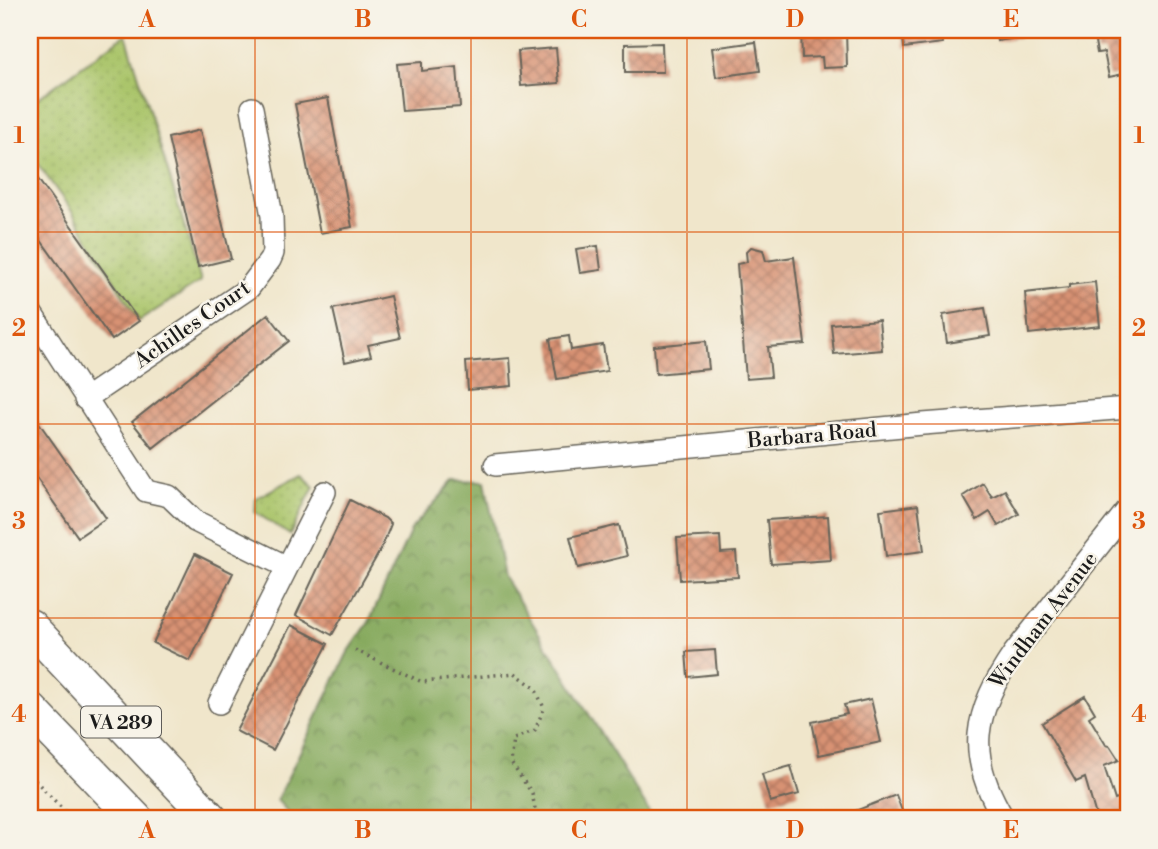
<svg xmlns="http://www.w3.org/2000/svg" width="1158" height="849" font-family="'Libre Bodoni',serif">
  <defs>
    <pattern id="forest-crowns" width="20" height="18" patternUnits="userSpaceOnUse" patternTransform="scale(1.75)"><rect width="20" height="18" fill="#87aa5f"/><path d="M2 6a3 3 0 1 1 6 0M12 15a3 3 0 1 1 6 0" fill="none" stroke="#6e8a4e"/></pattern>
    <pattern id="park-dots" width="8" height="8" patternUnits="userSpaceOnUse" patternTransform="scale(1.75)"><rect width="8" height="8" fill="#aac56b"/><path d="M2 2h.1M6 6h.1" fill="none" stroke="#92a95c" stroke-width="1.8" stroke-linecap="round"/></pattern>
    <pattern id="building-cross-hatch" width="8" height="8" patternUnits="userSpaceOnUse" patternTransform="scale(1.75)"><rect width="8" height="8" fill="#d89273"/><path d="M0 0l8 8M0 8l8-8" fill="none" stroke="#ae765e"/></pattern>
  </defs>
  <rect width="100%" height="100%" fill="#f7f3e8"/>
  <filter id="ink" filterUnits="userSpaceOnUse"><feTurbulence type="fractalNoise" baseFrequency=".0143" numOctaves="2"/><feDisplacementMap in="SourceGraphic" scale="14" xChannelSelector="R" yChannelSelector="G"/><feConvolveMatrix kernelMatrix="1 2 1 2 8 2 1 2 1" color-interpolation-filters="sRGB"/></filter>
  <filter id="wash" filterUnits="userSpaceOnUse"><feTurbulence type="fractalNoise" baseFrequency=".00686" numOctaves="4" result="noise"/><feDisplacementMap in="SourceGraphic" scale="28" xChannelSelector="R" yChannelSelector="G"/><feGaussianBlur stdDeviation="1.57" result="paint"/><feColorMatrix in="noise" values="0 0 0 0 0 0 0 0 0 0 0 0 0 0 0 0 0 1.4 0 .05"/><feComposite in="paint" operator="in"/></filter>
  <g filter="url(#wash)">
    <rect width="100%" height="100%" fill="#f0e6cb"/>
    <path fill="url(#forest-crowns)" stroke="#52633e" stroke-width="2" d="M455,480l30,1 19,96 150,242h-360l-17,-19 70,-146 22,-32 43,-94z"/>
    <path fill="url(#park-dots)" stroke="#637044" stroke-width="2" d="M126,34l75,247 -62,40 -66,-108 -43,-60v-49z
      M301,474l13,12 -24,49 -35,-23 1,-14z"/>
    <g id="blocks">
      <path fill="url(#building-cross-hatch)" d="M801,30h45l1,37 -24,1 -1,-11 -20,1z
        M902,30h39l2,13 -39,5z
        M995,30h45l1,4 -44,7z
        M1093,30h35v43l-19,4 -5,-25 -7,1z
        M756,42l4,29 -44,6 -4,-29z
        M662,43l1,29h-38v-28z
        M556,48l3,35 -38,3 -3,-35z
        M422,62v9l35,-4 3,40 -58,4 -5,-47z
        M328,98l24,129 -32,6 -25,-129z
        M200,130l31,129 -33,8 -30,-129z
        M30,168l109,153 -27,19 -82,-115z
        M598,246l3,24 -21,3 -4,-24z
        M751,247l12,3 3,11 28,-4 11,87 -37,3 3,30 -25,2 -9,-115 10,-2 -1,-10z
        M1095,282l5,44 -71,8 -4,-41 44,-5v-3z
        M390,296l10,42 -32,7 3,11 -26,6 -12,-53z
        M985,308l5,28 -43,7 -4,-28z
        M268,314l21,27 -136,107 -21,-26z
        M879,320l3,30 -48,4 -3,-30z
        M569,336l2,14 32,-5 4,26 -50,8 -7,-40z
        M706,341l3,28 -53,5 -2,-28z
        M510,358l2,28 -44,4 -2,-28z
        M30,410l76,108 -28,19 -48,-68z
        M983,483l9,14 13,-7 14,24 -21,12 -8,-14 -13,8 -14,-24z
        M350,500l35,18 6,6 -10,25 -49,86 -36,-20z
        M918,505l6,46 -38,5 -6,-46z
        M828,516l3,44 -60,4 -4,-44z
        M619,525l8,31 -49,12 -8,-31z
        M720,536l1,17 15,-1 2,25 -58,3 -3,-42z
        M195,554l38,19 -43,88 -37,-18z
        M291,625l37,19 -55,106 -37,-19z
        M715,650l2,24 -29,3 -2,-25z
        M1085,696l10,17 -6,4 17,28 4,1 9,14 -15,6 11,34 6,-2 5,17 -15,4h-14l-12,-41 -9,4 -34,-59z
        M871,699l10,43 -62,13 -7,-33 35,-8 -3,-9z
        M791,766l8,28 -29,8 -8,-28z
        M896,795l9,24h-62l-1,-3z"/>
    </g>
  </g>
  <g filter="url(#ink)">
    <use href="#blocks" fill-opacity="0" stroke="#666359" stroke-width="2"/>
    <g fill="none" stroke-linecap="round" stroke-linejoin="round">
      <defs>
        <path id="minor" d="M30,311l116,180 23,5 26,25 92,46
          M85,399l164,-111 21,-28 3,-7 -1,-37 -20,-108
          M495,465l428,-41 205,-16
          M219,703l106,-211
          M1004,819c-39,-64 -31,-106 10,-166l114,-144"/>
        <path id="primary" d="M30,626l181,193
          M30,709l106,110"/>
      </defs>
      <use href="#minor" stroke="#666359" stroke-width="24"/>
      <use href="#primary" stroke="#666359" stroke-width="36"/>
      <path stroke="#666359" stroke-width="3.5" stroke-dasharray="2 5" stroke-linecap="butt" d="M355,650l67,32 93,-9 20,15 9,20 -9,22 -21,9 -3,24 21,30 5,26
        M30,775l42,44"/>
      <use href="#minor" stroke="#fff" stroke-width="21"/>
      <use href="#primary" stroke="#fff" stroke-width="33"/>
    </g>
  </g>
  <path fill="none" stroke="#de560d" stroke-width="2" stroke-opacity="0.55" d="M255,30v789M471,30v789M687,30v789M903,30v789M30,232h1098M30,424h1098M30,618h1098"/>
  <g text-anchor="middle" stroke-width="5" stroke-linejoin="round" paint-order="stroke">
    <rect fill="#f7f3e8" stroke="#5e5c59" stroke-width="2" x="81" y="706.5" width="80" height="31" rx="5"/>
    <g font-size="19" font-weight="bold" fill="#1c1c1c">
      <text x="121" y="729">VA 289</text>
    </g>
    <g font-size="21" fill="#1c1c1c" stroke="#f7f3e8">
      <text transform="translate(192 324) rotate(-35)" y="7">Achilles Court</text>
      <text transform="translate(812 435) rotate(-5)" y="7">Barbara Road</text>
      <text transform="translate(1043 620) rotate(-53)" y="7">Windham Avenue</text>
    </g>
  </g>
  <rect width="1158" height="849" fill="none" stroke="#f7f3e8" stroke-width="77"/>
  <rect x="38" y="38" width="1082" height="772" fill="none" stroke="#de560d" stroke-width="2.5"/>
  <g font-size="23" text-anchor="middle" font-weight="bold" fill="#de560d">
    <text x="147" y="27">A</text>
    <text x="363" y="27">B</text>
    <text x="579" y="27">C</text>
    <text x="795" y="27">D</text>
    <text x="1011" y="27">E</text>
    <text x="19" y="143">1</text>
    <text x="1139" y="143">1</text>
    <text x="19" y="336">2</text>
    <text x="1139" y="336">2</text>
    <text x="19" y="529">3</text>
    <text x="1139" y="529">3</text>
    <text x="19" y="722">4</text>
    <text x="1139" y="722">4</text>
    <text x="147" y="838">A</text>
    <text x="363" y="838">B</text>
    <text x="579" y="838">C</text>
    <text x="795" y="838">D</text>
    <text x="1011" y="838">E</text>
  </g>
</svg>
